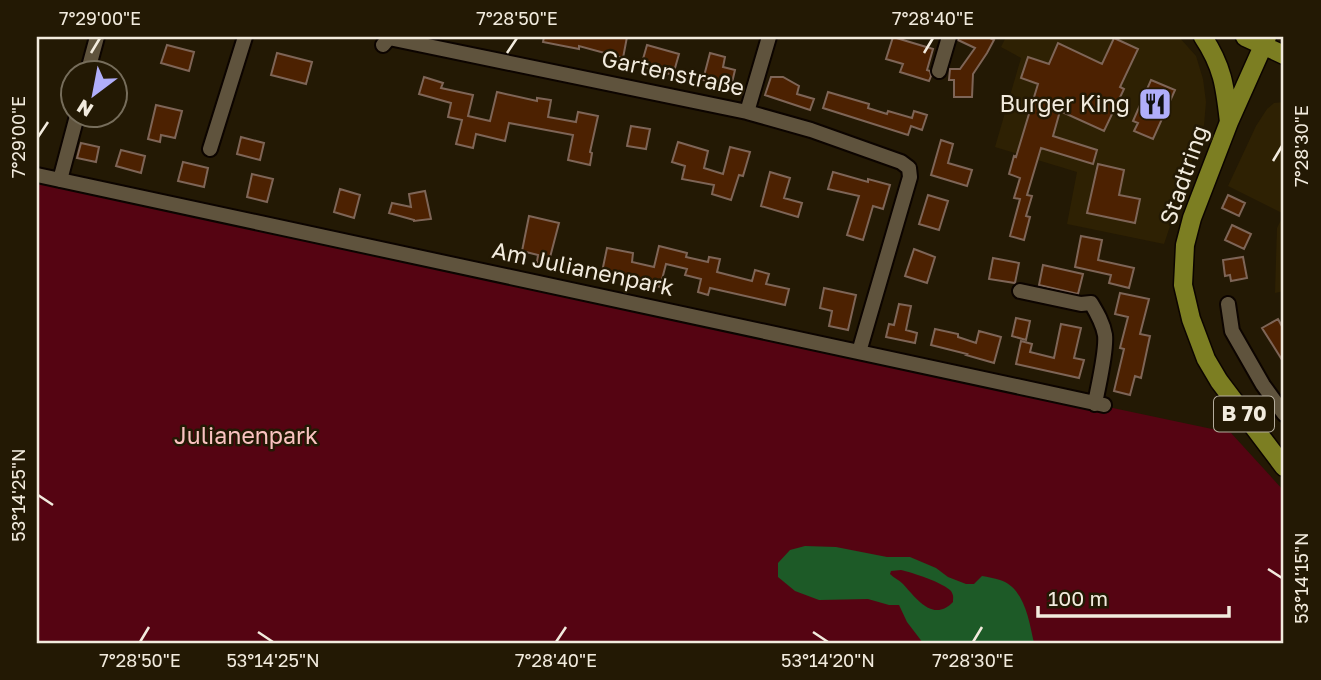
<svg xmlns="http://www.w3.org/2000/svg" width="1321" height="680" font-family="'Golos Text',sans-serif">
  <rect width="100%" height="100%" fill="#231904"/>
  <path fill="#2e2103" d="M1006,37h173l17,19 7,23 3,23 -2,23 -40,119 -97,-20 10,-52 -82,-25 26,-89 -20,-11z
    M1284,102v189l-9,2 2,-65 7,-14 -56,-28 28,-60 11,-17 7,-6z"/>
  <path fill="#550412" d="M37,180l1194,253 53,58v152h-1247z"/>
  <path fill="#1d5a27" fill-rule="evenodd" d="M805,546l31,1 51,10h23l26,11 12,9 18,7h8l8,-8c6,1 12,2 18,4 25,8 29,41 34,63h-111l-16,-21 -8,-17h-10l-21,-6 -49,1 -24,-9 -17,-14v-14l12,-13zM901,570c10,2 43,13 50,21 3,5 2,6 2,11 -20,21 -37,-4 -50,-18 -4,-4 -9,-6 -13,-10l1,-3z"/>
  <path fill="#4c2101" stroke="#7e6557" stroke-width="2" d="M544,37h83l-4,21 -44,-12v3l-36,-7z
    M893,37l40,12 -6,21 3,1 1,5 -2,5 -29,-9 3,-8 -17,-5z
    M958,37h30l6,3 -7,13 -14,21 -1,23h-18v-17h-5l1,-11h10l15,-21 -17,-8z
    M1114,38l24,11 -18,38 4,2 -20,42 -44,-20 -7,25 44,14 -4,14 -52,-16 -14,47 5,1 -6,20 4,1 -6,23 -14,-4 10,-37 -6,-1 6,-20 -11,-4 5,-18 2,1 22,-73 -17,-6 7,-21 21,7 9,-21 44,21z
    M167,45l27,7 -5,19 -28,-8z
    M647,45l32,9 -6,21 -32,-9z
    M277,53l35,9 -6,22 -35,-9z
    M710,53l15,4 -2,10 12,3 -4,17 -28,-7z
    M424,77l19,6 -2,5 32,7 -5,21 22,5 7,-29 40,9v-3l14,2 -3,17 28,5 2,-10 20,4 -8,36 2,1 -2,12 -22,-5 5,-25 -64,-12 -4,18 -29,-7 -3,14 -17,-4 6,-24 -14,-3 3,-14 -32,-9z
    M771,77h12l16,9 -2,8 17,5 -4,11 -45,-15z
    M1151,80l24,10 -22,49 -19,-8 4,-8 -5,-2z
    M828,92l41,12 -1,4 19,6 1,-3 24,7 2,-7 13,4 -5,15 -11,-4 -3,9 -85,-27z
    M156,105l26,6 -7,27 -14,-3 -1,7 -12,-3z
    M631,126l19,3 -4,20 -19,-3z
    M241,137l23,6 -4,17 -23,-6z
    M941,140l12,4 -5,19 24,7 -5,16 -36,-11z
    M678,142l30,9 -4,17 19,6 7,-27 20,5 -7,24 -4,-1 -8,25 -19,-6 2,-9 -32,-6 3,-13 -13,-4z
    M81,143l18,4 -3,15 -19,-4z
    M121,150l24,6 -4,17 -25,-7z
    M183,162l25,6 -4,19 -26,-6z
    M1098,164l26,6 -5,25 21,4 -5,24 -48,-10z
    M770,172l20,6 -6,20 18,5 -4,14 -37,-11z
    M833,172l35,10v-3l22,6 -7,24 -10,-3 -10,34 -16,-5 12,-39 -31,-7z
    M252,174l21,5 -6,23 -20,-5z
    M340,189l20,6 -6,23 -20,-6z
    M425,191l6,28 -17,2v-1l-25,-7 3,-10 19,4 -2,-13z
    M928,195l20,6 -9,29 -20,-6z
    M1228,195l17,8 -6,13 -17,-8z
    M529,216l30,7 -11,42 -11,-3 1,-7 -16,-4z
    M1232,225l19,9 -7,15 -19,-9z
    M1081,236l21,4 -4,20 36,8 -5,20 -20,-5 2,-8 -36,-8z
    M659,246l28,7 -1,4 22,5 1,-5 11,2 -3,13 35,9 3,-11 14,4 -3,10 23,5 -4,16 -75,-17 -2,7 -10,-3 3,-13 -16,-4 2,-6 -21,-5 -6,23 -11,-3 1,-2 -48,-10 5,-24 26,5 -1,9 22,5z
    M914,249l21,8 -8,26 -22,-7z
    M1243,257l4,21 -16,3 -1,-6 -5,1 -2,-16z
    M993,258l26,5 -4,20 -26,-4z
    M1043,265l40,9 -5,20 -39,-9z
    M824,288l32,7 -8,35 -19,-4 3,-15 -12,-3z
    M1120,293l29,6 -9,35 10,2 -9,42 -6,-2 -5,19 -16,-4 10,-42 -4,-1 8,-31 -13,-3z
    M899,304l12,2 -5,24 11,3 -2,10 -29,-6 3,-13 5,1z
    M1016,318l14,3 -4,19 -14,-4z
    M1278,319l6,11v33l-22,-35z
    M1061,324l20,4 -7,30 10,2 -5,18 -63,-14 5,-23 11,3 -2,8 24,6z
    M935,329l23,5v3l18,6 3,-12 22,6 -7,26 -28,-8 1,-1 -36,-9z"/>
  <g fill="none" stroke-linecap="round" stroke-linejoin="round">
    <defs>
      <path id="minor" d="M383,45l6,-7 358,74 64,18 90,32 8,6 1,9 -51,175
        M939,71l10,-34
        M87,74l10,-37
        M747,112l22,-75
        M210,149l35,-112
        M37,175l1067,230
        M60,180l17,-64
        M1020,291l61,13 10,-1c6,10 12,20 14,32 2,16 -7,51 -10,69
        M1228,304l4,27 31,54 21,29"/>
      <path id="major" d="M1203,37c20,30 22,50 26,85
        M1245,37l39,18
        M1267,37l-38,85 -37,96 -7,27 -2,40 8,34 15,40 13,22 65,86"/>
    </defs>
    <use href="#minor" stroke="#0c0400" stroke-width="18"/>
    <use href="#major" stroke="#0c0400" stroke-width="21"/>
    <use href="#minor" stroke="#5f533d" stroke-width="14"/>
    <use href="#major" stroke="#7c7e22" stroke-width="18"/>
  </g>
  <path fill="none" stroke="#f2ebde" stroke-width="2.5" d="M91,53l9,-15M507,53l10,-15M924,53l9,-15M38,137l10,-15M1273,161l9,-15M38,495l15,10M1268,569l14,9M258,632l15,10M813,632l15,10M140,642l9,-15M556,642l10,-15M973,642l9,-15"/>
  <defs>
    <symbol id="restaurant-square" viewBox="-11 -11 22 22"><rect x="-9" y="-9" width="18" height="18" rx="4" fill="#b0aefa" stroke="#231904"/><path d="M-5-6h1v4h1v-4h1v4h1v-4h1v5L-1.5 .5V6h-2V.5L-5-1ZM5-6V6H3V1.5H1.5Q1.5-4 5-6Z" fill="#111"/></symbol>
  </defs>
  <g fill-rule="evenodd">
    <use href="#restaurant-square" x="1136" y="85" width="38" height="38"/>
  </g>
  <g text-anchor="middle" stroke-width="5" stroke-linejoin="round" paint-order="stroke">
    <rect fill="#231904" stroke="#b4ac9d" stroke-width="2" x="1214" y="396.5" width="60" height="35" rx="5"/>
    <g font-size="21" font-weight="bold" fill="#f2ebde">
      <text x="1244" y="421">B 70</text>
    </g>
    <g font-size="23" fill="#f2ebde" stroke="#231904">
      <text transform="translate(673 73) rotate(12)" y="8">Gartenstraße</text>
      <text transform="translate(1184 175) rotate(-71)" y="8">Stadtring</text>
      <text transform="translate(583 269) rotate(12)" y="8">Am Julianenpark</text>
    </g>
    <g font-size="23" fill="#f2ebde" stroke="#231904" text-anchor="end">
      <text x="1130" y="112">Burger King</text>
    </g>
    <g font-size="23" fill="#fac3c1" stroke="#231904">
      <text x="246" y="444">Julianenpark</text>
    </g>
  </g>
  <rect width="1321" height="680" fill="none" stroke="#231904" stroke-width="77"/>
  <g transform="translate(94 94) rotate(212)"><circle r="33" fill="#231904" stroke="#766d5b" stroke-width="2"/>
  <path d="M0-5L12 26L0 18L-12 26Z" fill="#b0aefa"/>
  <text y="-10" font-size="19" font-weight="bold" text-anchor="middle" fill="#f2ebde">N</text>
  </g>
  <path d="M1038 606v10h191v-10" fill="none" stroke="#f2ebde" stroke-width="3.5"/>
  <text x="1048" y="606" font-size="21" fill="#f2ebde" stroke="#231904" stroke-width="5" paint-order="stroke">100 m</text>
  <rect x="38" y="38" width="1244" height="604" fill="none" stroke="#f2ebde" stroke-width="2.5"/>
  <g font-size="18" text-anchor="middle" fill="#f2ebde">
    <text x="100" y="25">7°29'00"E</text>
    <text x="517" y="25">7°28'50"E</text>
    <text x="933" y="25">7°28'40"E</text>
    <text transform="translate(19 137) rotate(-90)" y="6">7°29'00"E</text>
    <text transform="translate(1302 146) rotate(-90)" y="6">7°28'30"E</text>
    <text transform="translate(19 495) rotate(-90)" y="6">53°14'25"N</text>
    <text transform="translate(1302 578) rotate(-90)" y="6">53°14'15"N</text>
    <text x="140" y="667">7°28'50"E</text>
    <text x="273" y="667">53°14'25"N</text>
    <text x="556" y="667">7°28'40"E</text>
    <text x="828" y="667">53°14'20"N</text>
    <text x="973" y="667">7°28'30"E</text>
  </g>
</svg>
